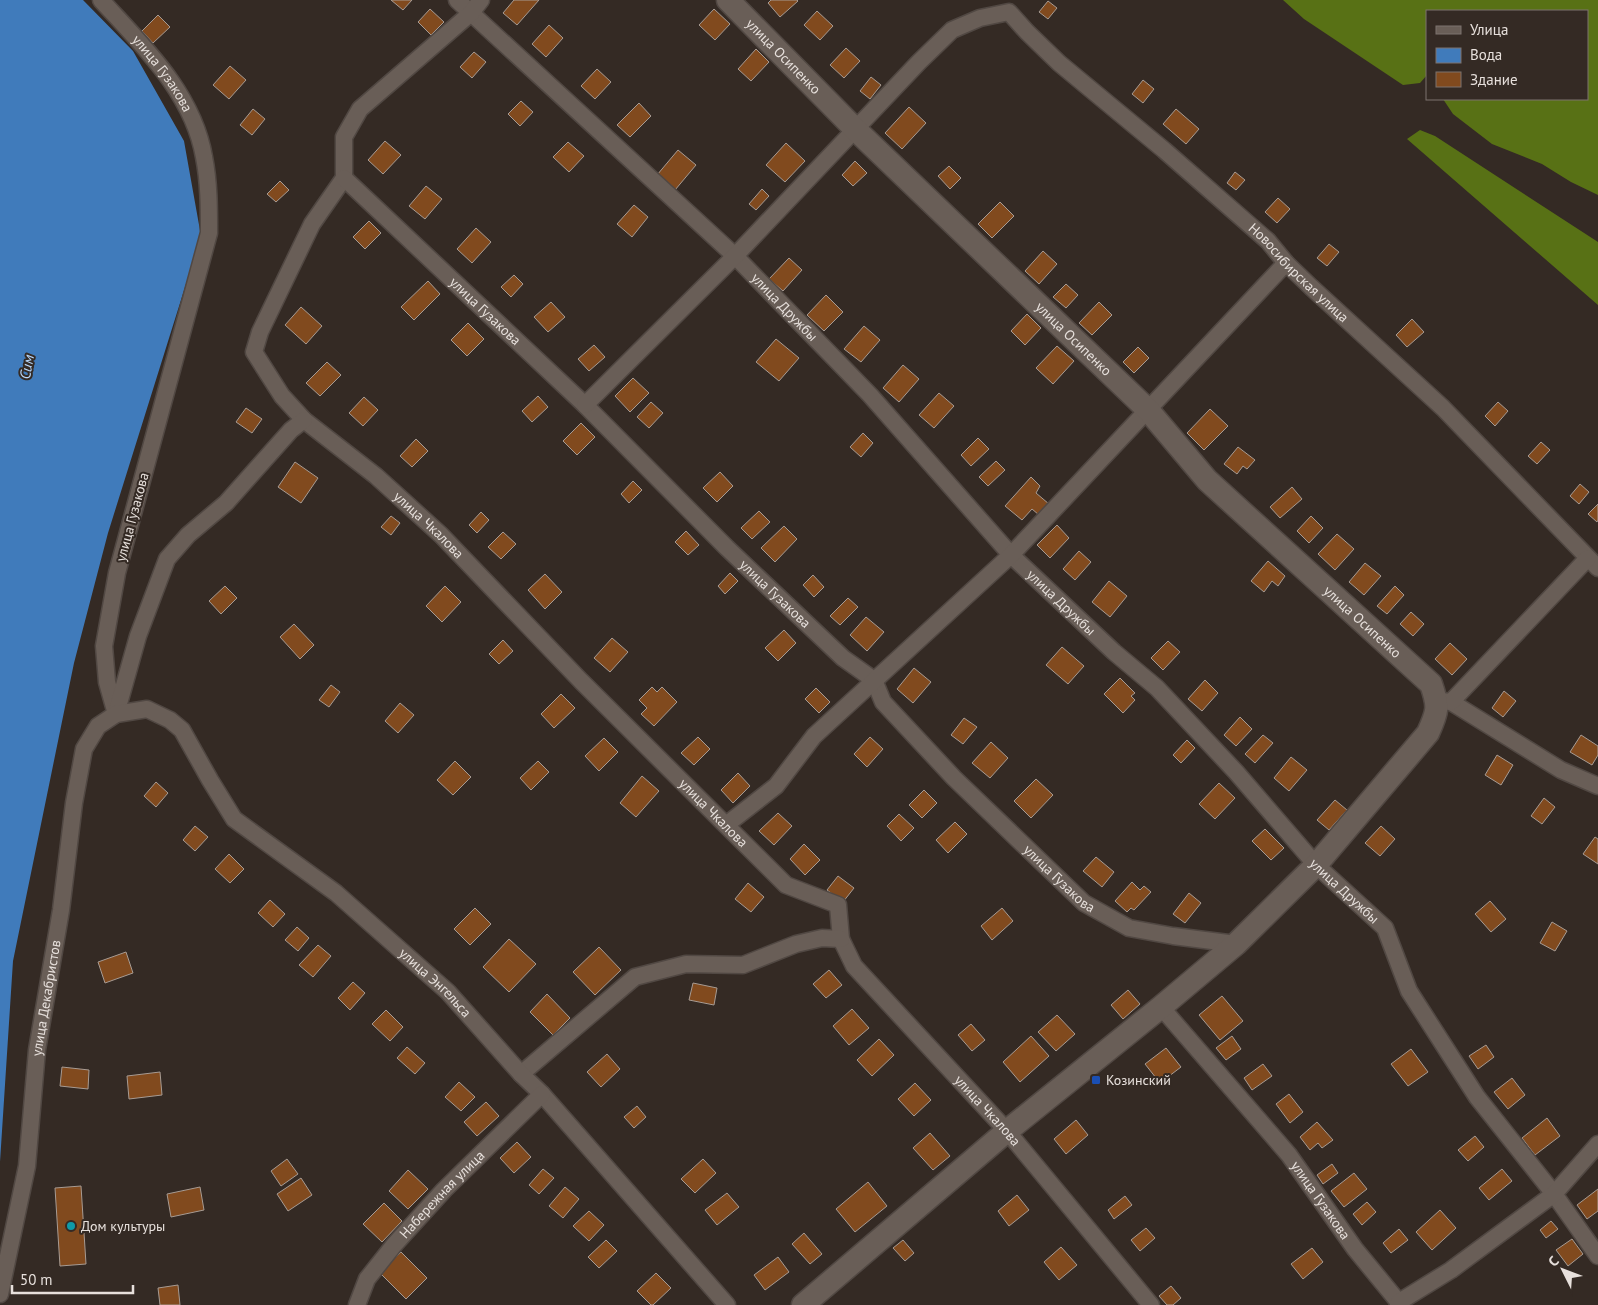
<svg xmlns="http://www.w3.org/2000/svg" width="1598" height="1305" font-family="'PT Sans',sans-serif">
  <rect width="100%" height="100%" fill="#342a24"/>
  <path fill="#587115" d="M1283,0h315v195l-27,-13 -29,-18 -50,-20 -39,-30 -10,-15h144v-88h-160v64l-7,8 -17,2 -99,-66z
    M1420,130l15,6 163,106v63l-191,-166z"/>
  <path fill="#407bbb" d="M0,0h83l50,51 51,90 17,95 -93,297 -34,130 -61,298 -13,201z"/>
  <path fill="#814a1e" stroke="#a79b93" d="M391,0h21l-9,10z
    M514,0h25l-22,25 -14,-12z
    M771,0h26l1,1 -18,16 -12,-14z
    M1048,1l9,7 -9,11 -9,-7z
    M430,9l14,13 -13,13 -13,-13z
    M714,9l16,15 -15,16 -16,-15z
    M817,11l16,15 -13,14 -16,-15z
    M158,15l12,12 -17,16 -11,-12z
    M549,25l14,13 -17,19 -14,-13z
    M846,48l14,13 -16,17 -14,-13z
    M756,49l13,13 -18,19 -13,-12z
    M474,52l12,10 -14,16 -12,-11z
    M230,66l16,14 -17,19 -16,-14z
    M597,69l14,13 -16,17 -14,-13z
    M871,77l10,8 -11,14 -10,-8z
    M1143,80l11,9 -11,14 -11,-9z
    M521,101l12,11 -13,14 -12,-12z
    M639,103l12,13 -21,21 -13,-12z
    M909,107l17,16 -24,26 -17,-16z
    M253,109l12,10 -13,16 -12,-10z
    M1176,109l23,20 -13,15 -23,-20z
    M385,141l16,14 -18,19 -15,-14z
    M568,142l16,14 -15,16 -16,-15z
    M786,143l19,18 -20,21 -19,-17z
    M678,150l18,15 -21,25 -18,-15z
    M855,161l12,12 -14,13 -11,-11z
    M949,166l12,12 -11,11 -12,-13z
    M1235,172l10,8 -9,10 -9,-7z
    M280,181l9,9 -13,12 -9,-8z
    M426,186l16,13 -17,20 -16,-13z
    M762,189l7,7 -13,14 -7,-6z
    M1278,198l12,11 -13,14 -12,-11z
    M1000,202l14,14 -22,22 -14,-14z
    M634,205l14,12 -16,20 -15,-13z
    M369,221l12,12 -16,16 -12,-12z
    M476,228l15,14 -19,21 -15,-14z
    M1329,244l10,8 -12,14 -10,-8z
    M1043,251l14,13 -18,20 -14,-13z
    M789,258l13,12 -19,21 -14,-12z
    M514,275l9,9 -12,13 -10,-10z
    M428,281l12,13 -26,26 -13,-13z
    M1066,284l12,11 -12,13 -13,-11z
    M826,295l17,17 -19,19 -17,-16z
    M551,302l14,15 -17,15 -14,-15z
    M1099,302l13,13 -20,20 -13,-12z
    M301,307l21,19 -16,18 -21,-19z
    M1027,314l14,14 -16,17 -14,-14z
    M1412,319l12,13 -17,15 -11,-12z
    M468,323l16,16 -17,17 -16,-16z
    M864,326l16,14 -19,22 -17,-13z
    M776,339l23,19 -20,23 -23,-19z
    M594,345l11,12 -16,14 -11,-12z
    M1057,346l17,15 -21,23 -17,-16z
    M1138,347l11,11 -15,15 -11,-11z
    M327,362l14,13 -21,21 -14,-13z
    M903,365l16,14 -20,23 -16,-14z
    M633,378l16,15 -19,19 -15,-16z
    M939,393l15,13 -20,22 -15,-13z
    M538,396l10,11 -16,15 -10,-11z
    M364,397l14,13 -15,16 -14,-13z
    M651,402l12,11 -14,15 -12,-11z
    M1498,402l10,9 -13,15 -10,-10z
    M246,408l16,11 -10,14 -16,-11z
    M1210,409l18,17 -24,24 -17,-17z
    M581,423l14,14 -18,18 -14,-14z
    M863,433l10,10 -12,14 -11,-10z
    M978,438l11,11 -18,17 -10,-11z
    M416,439l12,12 -16,16 -12,-11z
    M1541,442l9,8 -13,14 -9,-8z
    M1238,447l17,13 -8,9 -4,-3 -6,8 -13,-10z
    M996,461l9,9 -17,16 -9,-9z
    M295,462l23,16 -17,25 -23,-16z
    M720,472l13,14 -16,16 -14,-14z
    M1031,477l9,9 -4,7 13,11 -10,11 -7,-6 -10,11 -17,-14z
    M633,481l9,9 -13,13 -8,-9z
    M1580,484l9,8 -10,12 -9,-8z
    M1292,487l10,12 -22,19 -10,-11z
    M1598,504v16l-1,2 -9,-8z
    M759,511l11,11 -18,17 -11,-11z
    M481,512l8,8 -12,13 -8,-8z
    M391,516l9,7 -9,12 -10,-8z
    M1311,516l12,12 -14,15 -12,-12z
    M1057,525l12,13 -19,20 -13,-13z
    M784,526l13,13 -22,23 -14,-14z
    M686,531l13,14 -11,10 -13,-13z
    M503,532l13,12 -15,15 -13,-12z
    M1337,534l17,15 -19,21 -17,-16z
    M1079,551l12,11 -16,18 -12,-11z
    M1268,561l17,15 -7,10 -6,-5 -8,11 -13,-11z
    M1365,563l16,13 -17,19 -15,-13z
    M730,573l8,8 -13,13 -7,-8z
    M545,574l17,18 -17,17 -17,-19z
    M813,575l11,12 -10,10 -11,-12z
    M1109,581l18,15 -17,21 -18,-15z
    M225,586l12,12 -16,16 -12,-13z
    M445,586l16,16 -19,20 -16,-16z
    M1395,586l9,9 -17,19 -10,-8z
    M848,598l10,9 -18,18 -10,-9z
    M1411,612l13,12 -11,12 -13,-12z
    M866,617l18,15 -17,19 -17,-16z
    M294,624l20,21 -14,14 -20,-22z
    M784,630l12,13 -18,18 -13,-13z
    M612,638l16,14 -18,20 -16,-14z
    M503,640l10,11 -14,13 -10,-10z
    M1168,641l12,11 -17,18 -12,-12z
    M1450,643l17,16 -15,16 -17,-16z
    M1062,647l22,19 -16,18 -22,-19z
    M914,668l17,14 -18,21 -16,-14z
    M1120,678l15,15 -4,3 4,4 -12,13 -19,-19z
    M1205,680l13,13 -16,18 -14,-12z
    M331,685l9,7 -11,15 -10,-7z
    M652,687l5,5 5,-5 15,15 -23,24 -13,-12 6,-6 -8,-8z
    M816,688l14,14 -11,11 -14,-14z
    M1504,691l12,10 -13,16 -11,-9z
    M561,694l14,14 -21,20 -13,-14z
    M400,703l14,12 -16,18 -13,-12z
    M1240,717l12,12 -16,17 -12,-11z
    M964,718l13,9 -14,17 -12,-9z
    M1263,735l10,8 -18,20 -10,-9z
    M1581,735l17,11v9l-6,10 -22,-13z
    M698,737l12,12 -16,16 -13,-12z
    M870,737l13,12 -16,18 -13,-13z
    M604,738l14,14 -19,19 -14,-15z
    M1187,740l8,8 -14,15 -8,-8z
    M991,742l17,16 -18,20 -18,-15z
    M1497,755l16,10 -12,20 -16,-10z
    M1291,757l16,13 -18,21 -15,-13z
    M455,761l16,16 -18,18 -16,-15z
    M538,761l11,11 -18,18 -11,-12z
    M738,773l12,13 -17,17 -12,-13z
    M642,776l17,15 -23,26 -16,-14z
    M1036,779l17,16 -22,23 -17,-17z
    M156,782l12,11 -12,14 -12,-11z
    M1219,783l16,15 -20,21 -16,-15z
    M924,790l13,13 -15,15 -13,-13z
    M1544,798l11,9 -13,17 -11,-8z
    M1335,800l12,10 -18,20 -12,-10z
    M778,813l14,13 -18,19 -15,-14z
    M899,814l15,14 -13,13 -14,-15z
    M955,822l12,12 -19,19 -12,-13z
    M195,826l13,11 -13,14 -12,-11z
    M1381,826l14,13 -15,17 -15,-13z
    M1265,829l19,19 -13,12 -19,-19z
    M1595,837l3,2v25l-15,-10z
    M804,844l16,16 -15,15 -15,-16z
    M229,854l15,15 -14,14 -15,-14z
    M1096,857l18,15 -12,15 -19,-16z
    M838,876l16,12 -11,14 -16,-12z
    M1132,882l8,8 4,-4 7,6 -17,18 -3,-2 -4,4 -12,-11z
    M748,883l16,14 -13,15 -16,-13z
    M1189,893l12,10 -16,20 -12,-9z
    M270,900l15,14 -12,13 -15,-14z
    M1490,901l16,18 -15,13 -16,-18z
    M475,908l16,16 -21,21 -16,-16z
    M1002,908l11,13 -21,19 -11,-14z
    M1552,922l15,9 -12,20 -15,-8z
    M297,927l12,11 -11,13 -13,-11z
    M509,939l27,25 -27,28 -26,-25z
    M318,945l13,11 -18,21 -14,-12z
    M599,947l22,23 -26,25 -22,-23z
    M126,952l7,21 -28,10 -7,-21z
    M829,970l13,15 -16,13 -13,-14z
    M353,982l12,11 -15,17 -12,-12z
    M693,983l24,5 -3,17 -25,-5z
    M1128,990l12,14 -17,15 -12,-14z
    M547,994l23,24 -17,17 -23,-23z
    M1222,996l21,25 -23,19 -21,-25z
    M852,1009l17,19 -20,17 -16,-19z
    M386,1010l17,17 -13,14 -18,-17z
    M1057,1015l18,19 -19,17 -18,-19z
    M971,1024l14,16 -13,11 -14,-16z
    M1031,1036l18,20 -29,26 -17,-20z
    M1232,1036l9,13 -15,11 -10,-12z
    M879,1039l15,16 -22,21 -15,-16z
    M1486,1045l8,12 -16,12 -9,-13z
    M407,1047l18,16 -10,11 -18,-16z
    M1166,1048l15,19 -21,16 -15,-19z
    M1411,1049l17,23 -20,14 -17,-22z
    M607,1054l13,15 -19,18 -14,-15z
    M1263,1064l9,12 -20,14 -8,-12z
    M62,1067l27,3 -1,19 -28,-3z
    M160,1072l2,23 -33,4 -2,-23z
    M1512,1078l13,17 -17,14 -14,-17z
    M459,1082l16,15 -14,14 -16,-14z
    M915,1083l16,17 -17,16 -16,-17z
    M1289,1094l14,18 -13,11 -14,-19z
    M486,1102l13,14 -22,20 -13,-14z
    M637,1106l9,11 -12,11 -10,-11z
    M1547,1118l13,18 -25,19 -13,-17z
    M1076,1120l12,15 -22,19 -12,-15z
    M1317,1122l16,18 -11,8 -4,-5 -8,7 -10,-13z
    M930,1133l20,23 -17,14 -20,-22z
    M1475,1136l9,11 -16,14 -10,-11z
    M517,1142l14,15 -17,16 -14,-15z
    M287,1159l11,15 -17,12 -10,-15z
    M703,1159l13,14 -21,20 -14,-14z
    M1332,1164l6,9 -15,11 -6,-9z
    M543,1169l11,9 -15,16 -10,-9z
    M1502,1169l10,12 -23,19 -10,-12z
    M408,1170l20,19 -20,20 -19,-18z
    M1354,1173l13,16 -23,18 -13,-16z
    M301,1178l11,17 -24,16 -11,-17z
    M868,1182l19,24 -32,26 -19,-23z
    M81,1186l5,78 -26,2 -5,-78z
    M200,1187l4,23 -33,7 -4,-23z
    M565,1187l14,12 -16,19 -14,-12z
    M1598,1189v22l-11,8 -10,-14z
    M727,1193l12,14 -22,18 -12,-15z
    M1017,1195l12,15 -20,16 -11,-15z
    M1125,1196l7,9 -18,14 -6,-9z
    M1367,1202l9,10 -14,13 -9,-11z
    M384,1203l18,18 -20,21 -19,-18z
    M1440,1210l16,18 -24,22 -16,-18z
    M589,1211l15,14 -15,16 -16,-15z
    M1551,1221l7,8 -12,9 -6,-8z
    M1146,1228l9,10 -15,13 -9,-11z
    M1399,1229l9,11 -17,13 -8,-10z
    M804,1233l18,21 -12,10 -18,-20z
    M1572,1239l11,15 -15,12 -12,-16z
    M606,1240l11,11 -18,17 -11,-11z
    M903,1240l11,13 -9,8 -12,-13z
    M1061,1247l16,18 -18,15 -15,-18z
    M1312,1248l11,14 -20,17 -12,-15z
    M401,1252l26,26 -21,21 -26,-26z
    M778,1257l11,15 -24,18 -11,-15z
    M656,1273l15,15 -18,17h-2l-14,-14z
    M178,1285l2,20h-20l-2,-17z
    M1171,1286l10,12 -8,7h-6l-8,-9z"/>
  <g fill="none" stroke-linecap="round" stroke-linejoin="round">
    <defs>
      <g id="minor">
        <path id="s1" d="M101,0c42,46 92,93 103,157 5,25 5,51 5,76l-92,340 -13,73 3,36 9,32"/>
        <path id="s2" d="M457,0l278,256 135,139 141,160 103,97 43,36 79,84 80,93 69,63 24,63 68,106 77,97 44,62"/>
        <path id="s3" d="M481,0l-10,13 -111,96 -16,28v41l-32,46 -52,108 -6,20 28,44 22,24 72,56 65,59 140,146 205,204 52,20 3,34 13,27 153,165 144,174"/>
        <path id="s4" d="M344,178l241,227 142,143 116,110 31,22 9,22 71,76 130,125 45,25 44,8 63,8"/>
        <path id="s5" d="M585,405l150,-149 184,-194 33,-32 28,-12 29,-6 18,20 32,31 105,87 104,91 18,22 25,24 132,121 155,160"/>
        <path d="M1441,701l10,1 110,68 37,16"/>
        <path d="M1451,702l137,-144"/>
        <path d="M116,714l22,-78 29,-77 21,-24 38,-32 65,-73 13,-10"/>
        <path d="M726,825l50,-39 38,-50 197,-181 275,-292"/>
        <path id="s6" d="M1161,1007l128,148 66,94 46,56"/>
        <path d="M521,1074l114,-97 51,-13 57,1 53,-21 26,-6 19,1"/>
        <path id="s7" d="M0,1294l27,-128 10,-116 24,-140 13,-107 10,-54 14,-23 18,-12 31,-5 23,11 12,10 28,50 24,39 102,74 112,99 73,82 21,20 185,211"/>
        <path id="s8" d="M357,1305l10,-26 27,-34 50,-55 98,-96"/>
        <path d="M1398,1305l1,-3 52,-32 103,-76 44,-50"/>
      </g>
      <g id="secondary">
        <path id="s9" d="M728,0l128,130 292,280 59,70 224,204c8,23 7,27 -3,49l-112,132 -80,79 -75,63 -154,124 -204,174"/>
      </g>
    </defs>
    <use href="#minor" stroke="#514843" stroke-width="19"/>
    <use href="#secondary" stroke="#514843" stroke-width="25"/>
    <use href="#minor" stroke="#695e57" stroke-width="16"/>
    <use href="#secondary" stroke="#695e57" stroke-width="22"/>
  </g>
  <rect fill="#1a4fb4" stroke="#342a24" stroke-width="2" x="1091" y="1075" width="10" height="10" rx="2.5"/>
  <circle fill="#0f9aa8" stroke="#342a24" stroke-width="2" cx="71" cy="1226" r="5"/>
  <g text-anchor="middle" stroke-width="4" stroke-linejoin="round" paint-order="stroke">
    <g font-size="14" fill="#e7e0dc" stroke="#342a24">
      <text dy="5" stroke="none"><textPath href="#s9" startOffset="79">улица Осипенко</textPath></text>
      <text dy="5" stroke="none"><textPath href="#s1" startOffset="96">улица Гузакова</textPath></text>
      <text dy="5" stroke="none"><textPath href="#s5" startOffset="975">Новосибирская улица</textPath></text>
      <text dy="5" stroke="none"><textPath href="#s2" startOffset="449">улица Дружбы</textPath></text>
      <text dy="5" stroke="none"><textPath href="#s4" startOffset="194">улица Гузакова</textPath></text>
      <text dy="5" stroke="none"><textPath href="#s9" startOffset="484">улица Осипенко</textPath></text>
      <text transform="translate(132 517) rotate(-75)" y="5">улица Гузакова</text>
      <text dy="5" stroke="none"><textPath href="#s3" startOffset="681">улица Чкалова</textPath></text>
      <text dy="5" stroke="none"><textPath href="#s4" startOffset="599">улица Гузакова</textPath></text>
      <text dy="5" stroke="none"><textPath href="#s2" startOffset="854">улица Дружбы</textPath></text>
      <text dy="5" stroke="none"><textPath href="#s9" startOffset="889">улица Осипенко</textPath></text>
      <text dy="5" stroke="none"><textPath href="#s3" startOffset="1086">улица Чкалова</textPath></text>
      <text dy="5" stroke="none"><textPath href="#s4" startOffset="1004">улица Гузакова</textPath></text>
      <text dy="5" stroke="none"><textPath href="#s2" startOffset="1259">улица Дружбы</textPath></text>
      <text dy="5" stroke="none"><textPath href="#s7" startOffset="1036">улица Энгельса</textPath></text>
      <text dy="5" stroke="none"><textPath href="#s7" startOffset="300">улица Декабристов</textPath></text>
      <text dy="5" stroke="none"><textPath href="#s3" startOffset="1505">улица Чкалова</textPath></text>
      <text dy="5" stroke="none"><textPath href="#s8" startOffset="141">Набережная улица</textPath></text>
      <text dy="5" stroke="none"><textPath href="#s6" startOffset="251">улица Гузакова</textPath></text>
    </g>
    <g font-size="14" fill="#e7e0dc" stroke="#342a24" text-anchor="start">
      <text x="1106" y="1085">Козинский</text>
      <text x="81" y="1231">Дом культуры</text>
    </g>
    <g font-size="15" font-style="italic" fill="#b8d7fa" stroke="#342a24">
      <text transform="translate(27 367) rotate(-80)" y="5">Сим</text>
    </g>
  </g>
  <rect x="1426" y="10" width="162" height="90" fill="#342a24" stroke="#7c736e"/>
  <rect x="1436" y="26" width="25" height="8" fill="#695e57" stroke="#7c736e"/>
  <text x="1470" y="35" font-size="15" fill="#e7e0dc">Улица</text>
  <rect x="1436" y="48" width="25" height="15" fill="#407bbb" stroke="#7c736e"/>
  <text x="1470" y="60" font-size="15" fill="#e7e0dc">Вода</text>
  <rect x="1436" y="72" width="25" height="15" fill="#814a1e" stroke="#7c736e"/>
  <text x="1470" y="85" font-size="15" fill="#e7e0dc">Здание</text>
  <g transform="translate(1563 1270) rotate(312)" stroke="#342a24" stroke-width="4" paint-order="stroke">
  <path d="M0-4L9 19L0 12L-9 19Z" fill="#e7e0dc"/>
  <text y="-8" font-size="14" font-weight="bold" text-anchor="middle" fill="#e7e0dc">С</text>
  </g>
  <path d="M12 1285v8h121v-8" fill="none" stroke="#e7e0dc" stroke-width="2.5"/>
  <text x="20" y="1285" font-size="15" fill="#e7e0dc" stroke="#342a24" stroke-width="4" paint-order="stroke">50 m</text>
</svg>
